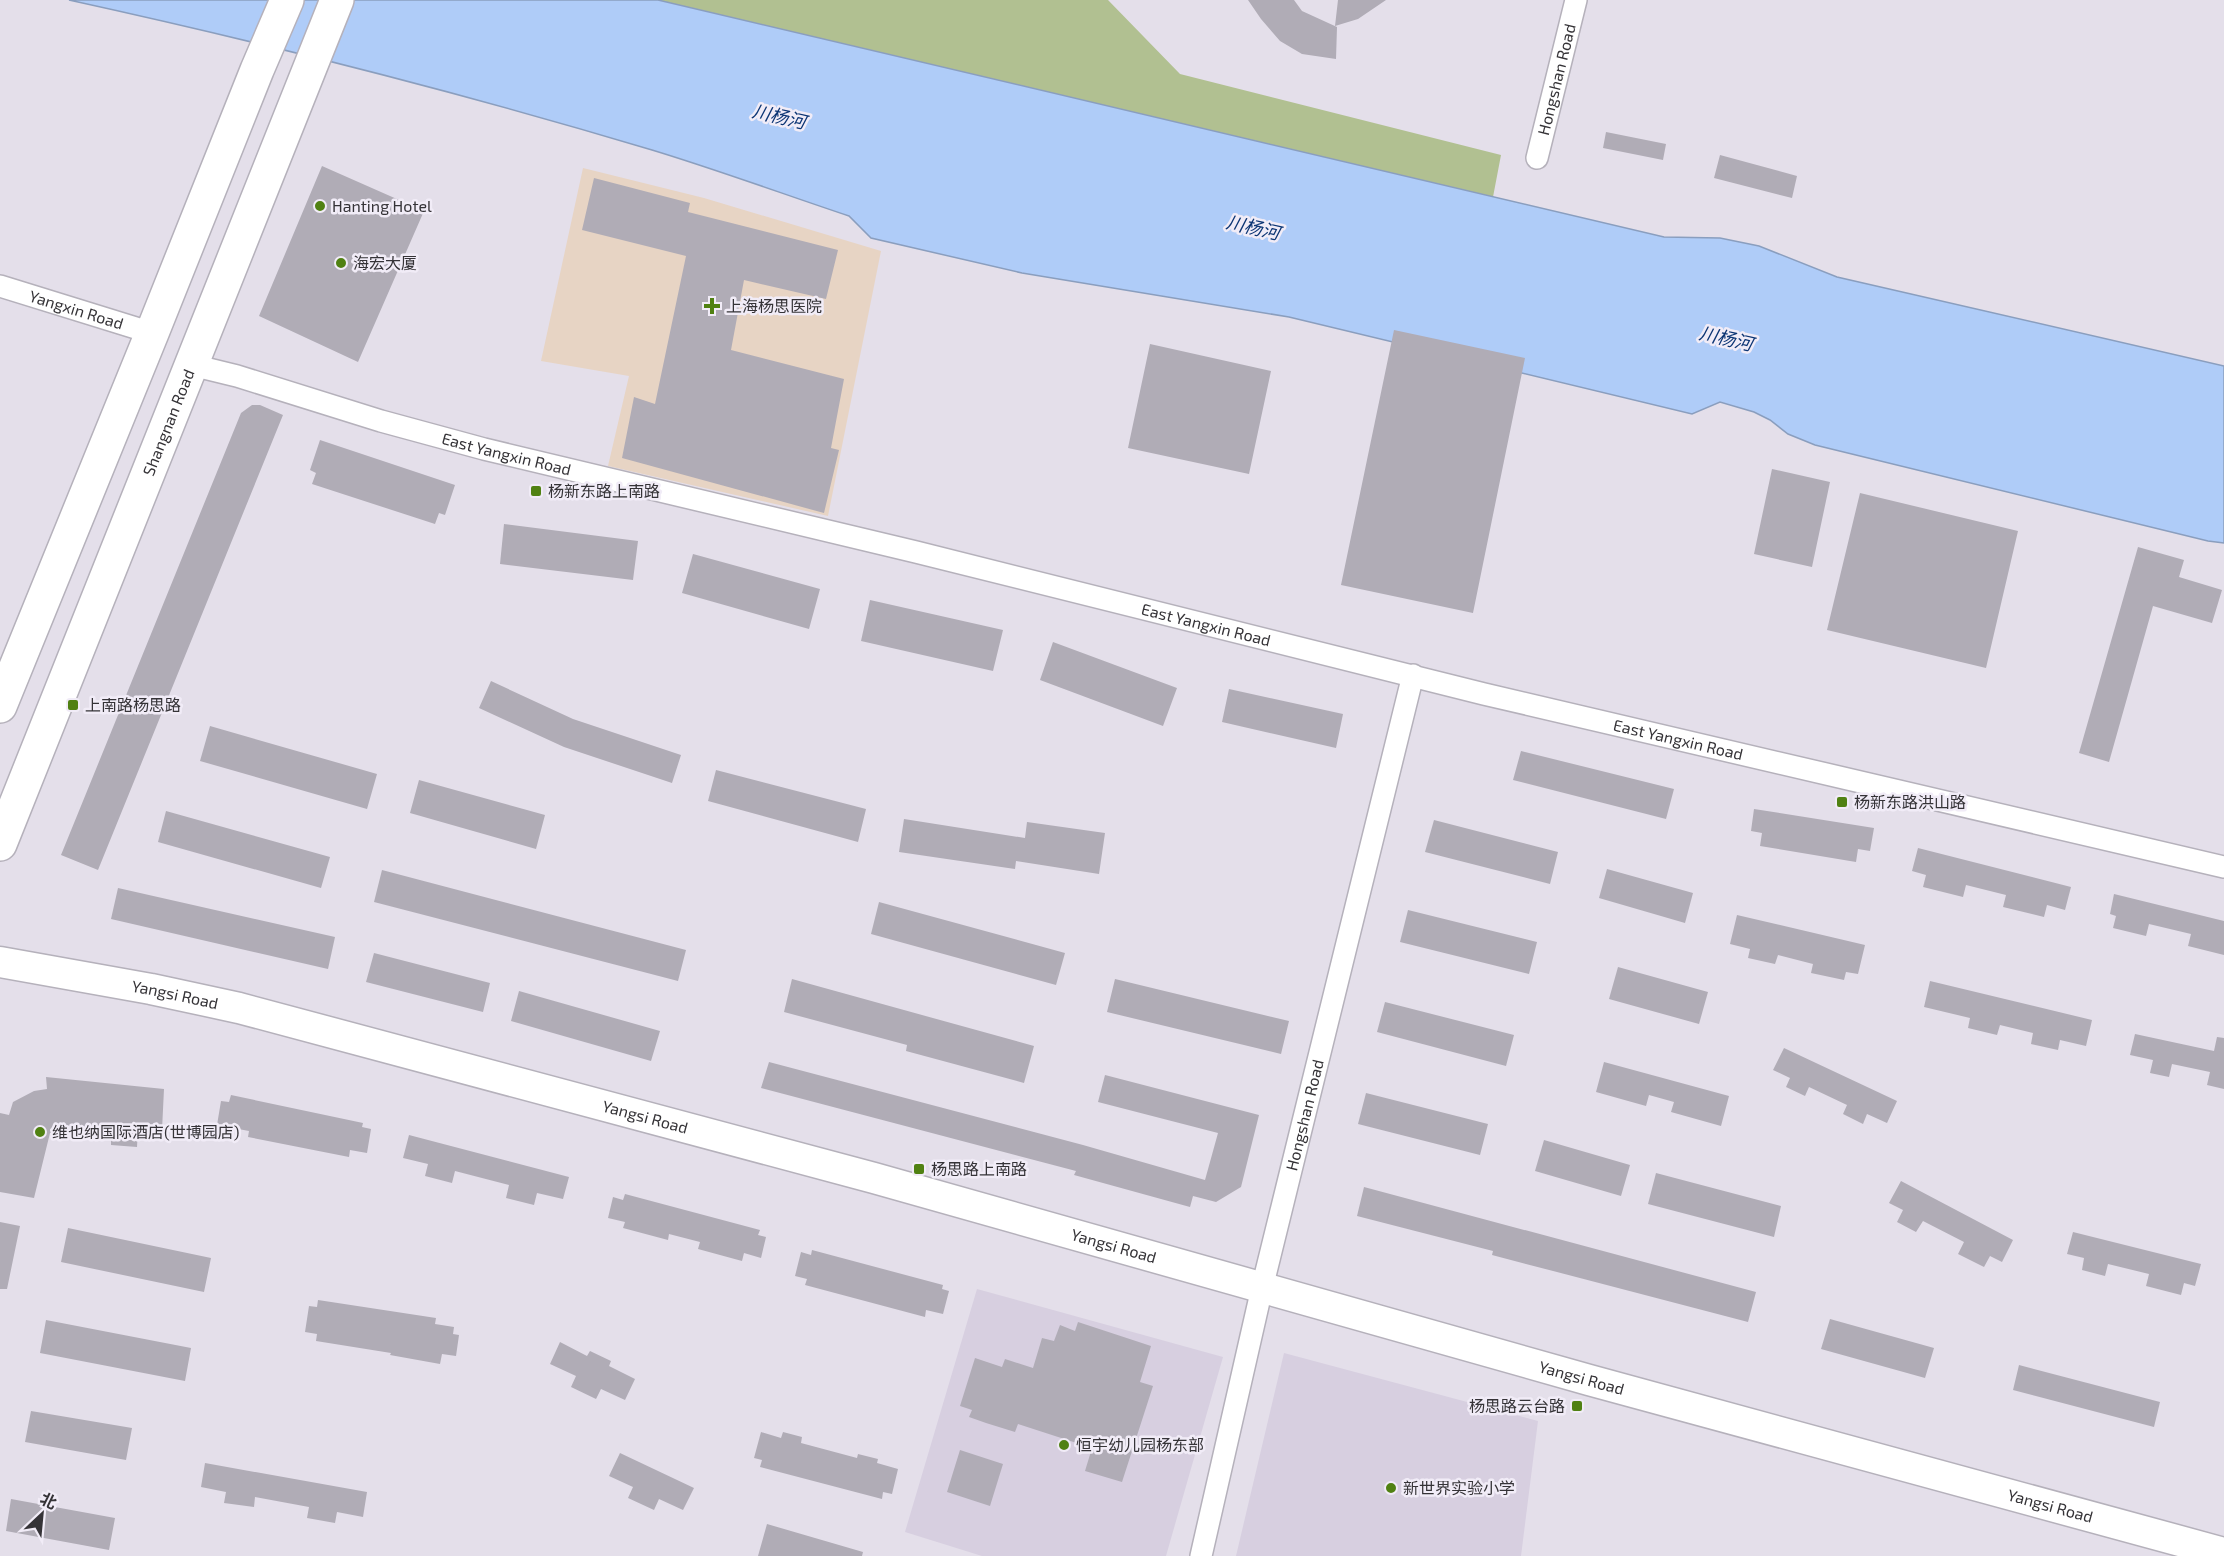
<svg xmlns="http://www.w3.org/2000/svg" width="2224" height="1556" font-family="'Exo 2','Noto Sans SC',sans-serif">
  <rect width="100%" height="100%" fill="#e4dfea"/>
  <path fill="#d7cfe0" d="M977,1289l246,68 -57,199h-184l-77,-24z
    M1284,1353l254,68 -17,135h-285z"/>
  <path fill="#e7d4c4" d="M583,168l121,30 177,53 -53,265 -220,-50 21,-90 -88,-15z"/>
  <path fill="#b1c091" d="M658,0h450l72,74 321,81 -8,42z"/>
  <path fill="#afccf8" stroke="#8a9ebe" stroke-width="1.5" d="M69,0h589l1006,237 56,1 39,8 78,31 387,89v177l-16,-2 -393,-96 -27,-11 -18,-14 -16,-8 -34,-10 -28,12 -403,-97 -267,-44 -151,-35 -22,-22c-66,-22 -131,-46 -197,-66 -193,-58 -387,-107 -583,-150z"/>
  <path fill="#b0acb6" d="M1248,0h46l8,11 35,16 -1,32 -34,-5 -22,-13 -19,-22z
    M1338,0h48l-28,19 -23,7z
    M1606,132l60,12 -3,16 -60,-12z
    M1720,155l77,21 -5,22 -78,-20z
    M322,166l102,45 -66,151 -99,-46z
    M594,178l96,25 -2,9 150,38 -12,49 -82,-19 -13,70 113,29 -13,69 8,2 -15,63 -202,-55 12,-61 21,7 31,-148 -104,-26z
    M1394,330l131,28 -52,255 -132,-28z
    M1150,344l121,27 -22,103 -121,-26z
    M252,405h8l23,10 -185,455 -37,-15 180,-442z
    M320,440l135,45 -10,30 -6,-2 -4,11 -123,-40 4,-11 -6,-3z
    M1772,469l58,13 -18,85 -58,-13z
    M1860,493l158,38 -32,137 -159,-38z
    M504,524l134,17 -5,39 -133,-16z
    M2138,547l46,13 -5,17 43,13 -10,33 -59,-17 -44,156 -30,-9z
    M693,554l127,35 -11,40 -127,-36z
    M870,600l133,30 -10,41 -132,-30z
    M1053,642l124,46 -14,38 -123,-46z
    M491,681l82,38 108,36 -9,28 -108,-36 -85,-39z
    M1229,689l114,25 -7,34 -114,-26z
    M210,726l167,48 -10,35 -167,-48z
    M1521,751l153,38 -8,30 -153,-39z
    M716,770l150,39 -8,33 -150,-41z
    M419,780l126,35 -9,34 -126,-36z
    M1754,809l120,19 -4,23 -12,-2 -2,13 -96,-16 2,-13 -11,-2z
    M166,811l164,46 -9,31 -163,-46z
    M904,819l121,19 2,-16 78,11 -6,41 -83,-13 -1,8 -116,-17z
    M1434,820l124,32 -8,32 -125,-32z
    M1918,848l153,39 -6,23 -18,-5 -3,12 -41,-10 3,-12 -40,-10 -3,12 -40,-10 3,-12 -14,-4z
    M1607,869l86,24 -8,30 -86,-25z
    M382,870l304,80 -8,31 -304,-79z
    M118,888l217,49 -7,32 -217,-50z
    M2114,894l110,27v34l-36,-9 3,-12 -42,-10 -3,12 -33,-8 3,-12 -6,-2z
    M879,902l186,51 -9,32 -185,-51z
    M1408,910l129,32 -8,32 -129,-32z
    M1737,915l128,30 -7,29 -12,-2 -2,8 -33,-7 2,-9 -35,-9 -3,9 -27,-6 2,-9 -20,-5z
    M374,953l116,30 -7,29 -117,-30z
    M1618,967l90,25 -9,32 -90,-25z
    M792,979l242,67 -10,37 -118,-32 1,-6 -123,-33z
    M1115,979l174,42 -8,33 -174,-42z
    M1930,981l162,39 -6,26 -26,-6 -2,10 -27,-6 2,-11 -33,-8 -3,10 -29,-7 2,-10 -46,-11z
    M519,991l141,40 -9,30 -140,-40z
    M1385,1002l129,33 -8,31 -129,-34z
    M2135,1034l79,17 3,-14 7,1v51l-17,-4 3,-13 -38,-8 -3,13 -19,-4 3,-13 -23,-5z
    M1784,1048l113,53 -10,22 -20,-9 -4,10 -20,-10 4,-9 -38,-18 -4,9 -19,-9 4,-9 -17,-8z
    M769,1062l314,83 122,35 13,-47 -120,-31 7,-27 154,40 -18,72 -25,15 -23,-6 -3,11 -116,-32 2,-4 -315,-83z
    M1604,1062l125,34 -8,30 -50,-14 3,-10 -25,-7 -3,11 -50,-14z
    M46,1077l118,12 -2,41 -24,-2 -1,19 -26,-2v-8l-61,-4 -16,65 -34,-6v-79l9,2 4,-13 21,-11 13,-2z
    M1366,1093l122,31 -8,31 -122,-31z
    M231,1095l132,28 -1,4 9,2 -4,24 -17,-3 -1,7 -101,-20 1,-6 -32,-6 4,-24 8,1z
    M409,1135l160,42 -6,22 -26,-6 -3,12 -28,-7 3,-13 -54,-14 -3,12 -27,-7 3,-12 -25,-6z
    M1544,1140l86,25 -9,31 -86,-25z
    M1656,1173l125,33 -7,31 -126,-33z
    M1901,1181l112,59 -11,22 -12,-6 -6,11 -26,-13 6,-12 -41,-21 -7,11 -19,-10 6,-12 -14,-7z
    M1364,1187l392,105 -8,30 -256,-67 1,-4 -136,-35z
    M625,1194l135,36 -2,5 8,2 -5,21 -17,-5 -2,8 -44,-12 2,-7 -31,-8 -1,6 -45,-12 2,-6 -17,-4 5,-21 10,3z
    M0,1222l20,4 -13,63h-7z
    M68,1228l143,30 -7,34 -143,-30z
    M2073,1232l128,32 -6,22 -11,-3 -3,12 -35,-9 3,-12 -41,-10 -3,12 -23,-6 2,-12 -17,-4z
    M812,1250l131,35 -1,4 7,2 -6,23 -17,-4 -1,7 -120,-32 2,-6 -12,-3 6,-24 10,3z
    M318,1300l118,18 -1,6 19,3 -1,7 6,1 -3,21 -14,-2 -2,10 -50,-9 1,-2 -75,-12 1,-7 -12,-2 4,-26 8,1z
    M1830,1319l104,29 -9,30 -104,-29z
    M46,1320l145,28 -6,33 -145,-28z
    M1078,1322l73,24 -11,36 13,4 -31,96 -37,-11 7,-23 -74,-24 -3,8 -29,-9 -17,-6 3,-7 -12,-4 15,-48 27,9 3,-8 28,9 9,-30 12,3 6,-16 15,6z
    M560,1342l27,14 3,-5 21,10 -2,5 26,13 -10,21 -24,-11 -5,10 -25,-12 5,-11 -26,-12z
    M2019,1365l141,37 -6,25 -141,-37z
    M31,1411l101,17 -6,32 -101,-18z
    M761,1432l20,6 2,-6 19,5 -1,6 56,15 1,-4 20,5 -1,4 21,6 -6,25 -9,-2 -1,7 -122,-32 2,-7 -8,-2z
    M960,1450l43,14 -13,42 -43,-14z
    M620,1453l74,35 -11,22 -24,-11 -5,11 -26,-12 5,-11 -24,-11z
    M205,1463l162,29 -4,25 -26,-5 -2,11 -28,-5 2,-11 -54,-10 -1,10 -30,-4 2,-11 -25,-5z
    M11,1499l104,19 -6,32 -103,-19z
    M767,1524l96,28 -1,4h-104z"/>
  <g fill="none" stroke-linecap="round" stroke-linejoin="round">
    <defs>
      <g id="street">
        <path id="s1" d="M1537,158l39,-158"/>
        <path id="s2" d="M0,286l152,47"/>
        <path id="s3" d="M192,365l45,11 144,45 103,28 432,103 568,142 740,173"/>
        <path id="s4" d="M1201,1556l61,-268 151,-613"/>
      </g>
      <g id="secondary">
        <path id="s5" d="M0,962l151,27 88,19 635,170 715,202 635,173"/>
      </g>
      <g id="primary">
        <path d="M0,706l152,-373 105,-263 30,-70"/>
        <path id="s6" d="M0,844l337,-844"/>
      </g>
    </defs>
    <use href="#street" stroke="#b5b1bb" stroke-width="24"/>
    <use href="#secondary" stroke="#b5b1bb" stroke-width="33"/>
    <use href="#primary" stroke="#b5b1bb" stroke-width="36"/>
    <use href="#street" stroke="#fff" stroke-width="21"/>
    <use href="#secondary" stroke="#fff" stroke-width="30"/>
    <use href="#primary" stroke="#fff" stroke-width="33"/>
  </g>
  <g fill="#508112" stroke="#f1ecf7" stroke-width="2">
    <circle cx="320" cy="206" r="6"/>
    <circle cx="341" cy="263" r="6"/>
    <path d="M709 297h6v6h6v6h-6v6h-6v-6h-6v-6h6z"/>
    <rect x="530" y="485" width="12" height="12" rx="3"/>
    <rect x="67" y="699" width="12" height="12" rx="3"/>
    <rect x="1836" y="796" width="12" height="12" rx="3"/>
    <circle cx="40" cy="1132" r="6"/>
    <rect x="913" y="1163" width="12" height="12" rx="3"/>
    <rect x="1571" y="1400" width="12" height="12" rx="3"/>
    <circle cx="1064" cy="1445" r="6"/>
    <circle cx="1391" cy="1488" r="6"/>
  </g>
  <g text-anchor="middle" stroke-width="5" stroke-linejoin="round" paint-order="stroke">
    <g font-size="16" fill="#353337" stroke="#f1ecf7">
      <text dy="6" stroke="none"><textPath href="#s1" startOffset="81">Hongshan Road</textPath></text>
      <text dy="6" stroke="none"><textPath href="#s2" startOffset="80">Yangxin Road</textPath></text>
      <text dy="6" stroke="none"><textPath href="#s6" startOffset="454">Shangnan Road</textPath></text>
      <text dy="6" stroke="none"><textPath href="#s3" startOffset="327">East Yangxin Road</textPath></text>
      <text dy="6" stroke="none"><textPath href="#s3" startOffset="1047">East Yangxin Road</textPath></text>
      <text dy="6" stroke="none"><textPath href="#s3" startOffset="1533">East Yangxin Road</textPath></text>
      <text dy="6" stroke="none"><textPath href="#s5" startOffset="178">Yangsi Road</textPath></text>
      <text dy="6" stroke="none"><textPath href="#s4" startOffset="453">Hongshan Road</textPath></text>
      <text dy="6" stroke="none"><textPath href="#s5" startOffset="664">Yangsi Road</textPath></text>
      <text dy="6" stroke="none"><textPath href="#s5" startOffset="1150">Yangsi Road</textPath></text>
      <text dy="6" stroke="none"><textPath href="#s5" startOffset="1636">Yangsi Road</textPath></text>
      <text dy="6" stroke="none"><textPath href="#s5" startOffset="2122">Yangsi Road</textPath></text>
    </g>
    <g font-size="16" fill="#353337" stroke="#f1ecf7" text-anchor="start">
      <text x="332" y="212">Hanting Hotel</text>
      <text x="353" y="269">海宏大厦</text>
      <text x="726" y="312">上海杨思医院</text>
      <text x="548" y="497">杨新东路上南路</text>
      <text x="85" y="711">上南路杨思路</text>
      <text x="1854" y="808">杨新东路洪山路</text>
      <text x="52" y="1138">维也纳国际酒店(世博园店)</text>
      <text x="931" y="1175">杨思路上南路</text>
      <text x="1565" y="1412" text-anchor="end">杨思路云台路</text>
      <text x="1076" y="1451">恒宇幼儿园杨东部</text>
      <text x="1403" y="1494">新世界实验小学</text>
    </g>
    <g font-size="18" font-style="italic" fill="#0c3574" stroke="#f1ecf7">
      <text transform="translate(779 117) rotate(13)" y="6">川杨河</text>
      <text transform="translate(1253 228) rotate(13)" y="6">川杨河</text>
      <text transform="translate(1726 339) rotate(13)" y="6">川杨河</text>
    </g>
  </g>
  <g transform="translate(42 1514) rotate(26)" stroke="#f1ecf7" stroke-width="4.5" paint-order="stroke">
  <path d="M0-4.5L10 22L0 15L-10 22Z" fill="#353337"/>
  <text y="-9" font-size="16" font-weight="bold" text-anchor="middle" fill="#353337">北</text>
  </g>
</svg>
